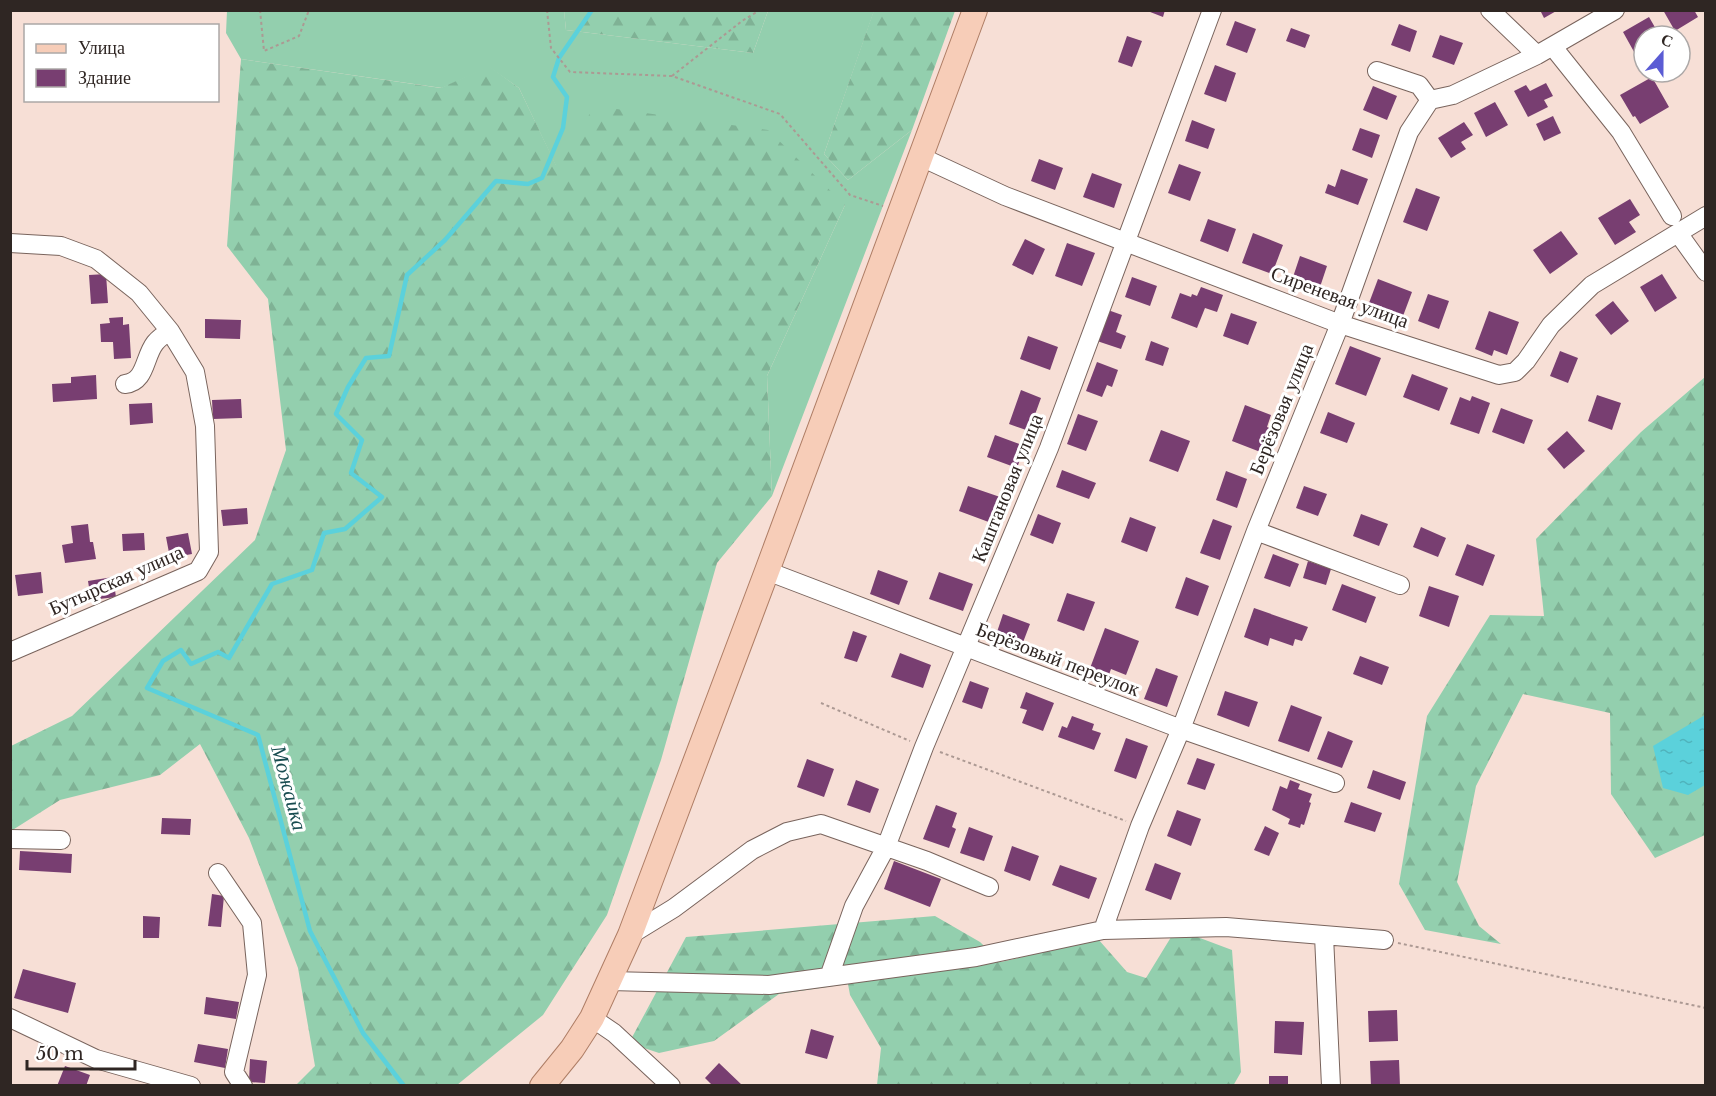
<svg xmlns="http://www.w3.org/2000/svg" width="1716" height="1096" font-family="'Libre Baskerville',serif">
  <defs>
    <pattern id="forest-firs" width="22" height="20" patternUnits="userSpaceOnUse" patternTransform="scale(1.5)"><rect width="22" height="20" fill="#93cfae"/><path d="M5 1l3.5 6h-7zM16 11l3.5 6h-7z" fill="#7fb295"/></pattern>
    <pattern id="water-ripples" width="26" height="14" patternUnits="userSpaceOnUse" patternTransform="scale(1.5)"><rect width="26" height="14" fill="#5bd1db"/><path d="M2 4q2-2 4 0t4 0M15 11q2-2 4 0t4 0" fill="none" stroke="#4fb3bc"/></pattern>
  </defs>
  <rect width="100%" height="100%" fill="#f7dfd6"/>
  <path fill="#93cfae" d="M564,10l2,20 187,23 15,-42h106l-50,143 24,26 64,-50 -140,366 -5,-120 78,-171 -289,-39 -37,-78 -30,-21 -47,21 -201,-29 -15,-26 1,-22z"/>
  <path fill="url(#forest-firs)" d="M874,10l81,1 -43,119 -64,50 -24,-26z
    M564,11v-1l204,1 -15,42 -187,-23z
    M241,59l200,29 48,-22 30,22 37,77 39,-59 173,24 77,75 -78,171 5,120 -55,67 -56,197 -54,155 -64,100 -86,70h-161l19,-19 -17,-98 -49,-130 -49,-94 -40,31 -100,25 -49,31v-85l61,-30 183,-176 31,-90 -18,-151 -41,-53z
    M1705,377v458l-50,23 -44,-64 -1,-81 -87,-19 -47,92 -19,96 22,44 22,18 -76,-14 -26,-46 28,-168 63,-101 54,1 -8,-77 105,-107z
    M935,916l45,26 21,20 97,-23 29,33 19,6 30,-49 56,21 9,122 -8,14 -356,-1 4,-37 -31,-53 -2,-11 -69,10 -65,47 -55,12 -30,-10 57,-106z"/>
  <path fill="url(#water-ripples)" d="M1705,715v70l-17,10 -25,-7 -10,-42z"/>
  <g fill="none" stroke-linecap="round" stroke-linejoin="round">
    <path stroke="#5bd1db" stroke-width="4.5" d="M404,1086l-41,-53 -53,-102 -52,-196 -111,-47 16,-27 18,-11 10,14 27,-12 11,6 43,-74 40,-14 12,-37 21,-4 37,-32 -31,-24 11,-33 -26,-26 12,-27 18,-29 23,-2 18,-81 38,-35 51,-59 32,3 14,-6 21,-50 4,-31 -14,-20 6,-19 33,-48"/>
  </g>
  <path fill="#783e71" d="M1145,10h20l-2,7z
    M1540,10h18l-14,8z
    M1663,10h31l4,7 -23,14z
    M1649,17l11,19h-16v20l-6,3 -15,-27z
    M1235,21l21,8 -9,24 -21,-8z
    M1399,24l18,7 -7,21 -19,-7z
    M1291,28l19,7 -5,13 -19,-7z
    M1440,35l23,8 -9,22 -22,-8z
    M1127,36l15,5 -10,26 -14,-5z
    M1215,65l21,8 -10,29 -22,-8z
    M1652,77l17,30 -29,17 -5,-8 -2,1 -13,-22z
    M1546,83l7,13 -9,4 4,7 -20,10 -14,-26 12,-6 4,6z
    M1373,86l24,10 -10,24 -24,-10z
    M1495,102l13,23 -22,12 -12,-24z
    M1553,116l8,17 -17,8 -8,-17z
    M1192,120l23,9 -7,20 -23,-8z
    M1464,122l9,13 -12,7 5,7 -15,9 -13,-20z
    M1360,128l20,7 -8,23 -20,-8z
    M1039,159l24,9 -8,22 -24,-9z
    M1179,164l22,8 -11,29 -22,-8z
    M1341,169l27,10 -10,26 -33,-12 3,-9 7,3z
    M1092,173l30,11 -8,24 -31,-11z
    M1416,188l24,9 -13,34 -24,-9z
    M1630,199l10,16 -11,7 7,10 -21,13 -17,-27z
    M1208,219l28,10 -8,23 -28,-11z
    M1561,231l17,23 -28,20 -17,-24z
    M1253,233l30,12 -11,29 -30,-11z
    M1025,239l20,10 -12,26 -21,-10z
    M1067,243l28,10 -13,33 -27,-10z
    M1300,256l27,10 -7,21 -27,-10z
    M106,274l2,29 -17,1 -2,-29z
    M1662,274l15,24 -22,14 -15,-25z
    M1132,277l25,9 -7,20 -25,-9z
    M1378,279l34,13 -9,24 -34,-13z
    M1201,287l22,8 -6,17 -12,-4 -8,20 -26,-10 9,-25 11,4 1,-3 5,2z
    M1428,294l21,7 -10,28 -21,-8z
    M1613,301l16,20 -18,14 -16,-20z
    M1108,310l14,5 -6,17 10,4 -5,13 -24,-8z
    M1489,311l30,11 -12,33 -13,-5 -2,6 -17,-7z
    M1231,313l26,9 -9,23 -25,-9z
    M123,317v8l6,-1 2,34 -17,1 -1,-17h-12l-1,-18 10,-1 -1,-5z
    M205,319l36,1 -1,19 -35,-1z
    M1028,336l30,11 -8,23 -30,-11z
    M1151,341l18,7 -6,18 -18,-6z
    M1350,346l31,12 -15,38 -31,-12z
    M1560,351l18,7 -10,25 -18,-7z
    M1097,362l21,8 -6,17 -5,-2 -5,12 -16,-6z
    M1412,374l36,14 -9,23 -36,-14z
    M96,375l1,24 -44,3 -1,-18 19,-1v-6z
    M1021,390l20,8 -12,33 -20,-7z
    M1597,395l24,8 -9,27 -24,-9z
    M1472,396l18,7 -11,31 -29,-10 10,-27 10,4z
    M241,399l1,19 -29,1 -1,-19z
    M152,403l1,20 -23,2 -1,-21z
    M1245,405l26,10 -4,12 5,2 -9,24 -31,-12z
    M1501,408l32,12 -9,24 -32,-12z
    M1328,412l27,11 -8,20 -27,-10z
    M1078,414l20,7 -12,30 -19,-7z
    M1161,430l29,11 -12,31 -29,-11z
    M1567,431l18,20 -21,18 -17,-20z
    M995,435l30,11 -8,22 -30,-11z
    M1062,470l34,13 -7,16 -33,-12z
    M1226,471l21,8 -10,29 -21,-8z
    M968,486l35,12 -9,26 -35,-13z
    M1304,486l23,8 -9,22 -22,-8z
    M247,508l1,16 -25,2 -2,-16z
    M1038,514l23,9 -8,21 -23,-9z
    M1361,514l27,10 -9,22 -26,-10z
    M1130,517l26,10 -9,25 -26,-10z
    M1213,519l19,7 -12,34 -20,-7z
    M88,524l2,18h3l3,17 -31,4 -3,-18 11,-2 -2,-17z
    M1421,527l25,11 -8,19 -25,-10z
    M144,533l1,17 -22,1 -1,-17z
    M188,533l4,21 -22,4 -4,-21z
    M1467,544l28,11 -12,31 -28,-11z
    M1273,554l26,10 -9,23 -26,-9z
    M1308,561l23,8 -5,16 -23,-7z
    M878,570l30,11 -9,24 -29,-11z
    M41,572l2,21 -25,3 -3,-21z
    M939,572l34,12 -10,27 -34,-12z
    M113,577l3,20 -25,3 -3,-19z
    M1186,577l23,9 -11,30 -23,-8z
    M1342,584l34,13 -10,26 -34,-13z
    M1429,586l30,10 -10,31 -30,-11z
    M1067,593l28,9 -11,29 -27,-10z
    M1254,608l54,19 -6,14 -7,-2 -2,7 -23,-8 -2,8 -24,-9z
    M1003,614l27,10 -8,21 -26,-10z
    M1105,628l34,13 -13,34 -15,-6 -6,17 -19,-7z
    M853,631l14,5 -10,26 -13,-4z
    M900,653l31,12 -8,23 -32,-11z
    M1360,656l29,11 -7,18 -29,-11z
    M1156,668l22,8 -11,31 -23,-8z
    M970,681l19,7 -7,21 -20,-7z
    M1225,691l33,11 -9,25 -32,-12z
    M1026,692l28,11 -11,28 -21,-8 5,-13 -7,-2z
    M1291,705l31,12 -13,35 -31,-11z
    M1072,716l22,8 -2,6 9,3 -7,17 -36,-13 4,-11 5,2z
    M1328,731l25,10 -11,27 -25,-9z
    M1126,738l22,8 -12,33 -22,-8z
    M1197,758l18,6 -10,26 -18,-6z
    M807,759l27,10 -10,28 -27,-10z
    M1373,770l33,12 -6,18 -33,-12z
    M856,780l23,9 -9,24 -23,-8z
    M1290,780l10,4 -2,5 14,5 -3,8 2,1 -7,22 -3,-1 -1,4 -12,-4 2,-5 -18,-9 8,-24 7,3z
    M1351,802l31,11 -7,19 -31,-10z
    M936,805l21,8 -5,14 4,2 -7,19 -26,-9z
    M1177,810l24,9 -10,27 -24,-10z
    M162,818l29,1 -1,16 -29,-1z
    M1265,826l14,7 -10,23 -15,-6z
    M969,827l24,9 -9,25 -24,-8z
    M1012,846l27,10 -9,25 -26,-10z
    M20,851l52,3 -1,19 -52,-3z
    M894,861l47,18 -11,28 -46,-18z
    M1155,863l26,10 -10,27 -26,-10z
    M1060,865l37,13 -8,21 -37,-14z
    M212,894l12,2 -3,31 -13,-1z
    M143,916l17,1 -1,21h-16z
    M23,969l53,14 -8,30 -54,-15z
    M206,997l33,5 -3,17 -32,-5z
    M1397,1010l1,31 -29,1 -1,-31z
    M1275,1021l29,1 -2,33 -28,-2z
    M811,1029l23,7 -7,23 -22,-6z
    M198,1044l30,5 -3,19 -31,-6z
    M250,1059l17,2 -2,22 -16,-1z
    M1399,1060l1,26h-29l-1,-25z
    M719,1063l24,23h-30l-8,-8z
    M65,1066l25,9 -4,11h-29z
    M1269,1076h19v10h-19z"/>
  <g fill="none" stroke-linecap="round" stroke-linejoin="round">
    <defs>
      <path id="minor" d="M1490,10l47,45
        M1553,47l68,85 51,84
        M1377,71l42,14 11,15
        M921,157l84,39 335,128 159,51 16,-3 11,-11 25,-36 41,-40 114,-69
        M1678,233l28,39
        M10,243l51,3 35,13 43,34 31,38 25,41 10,54 4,126 -11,19 -188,81
        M125,384c21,-2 19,-27 30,-41 4,-5 10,-9 15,-12
        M1256,531l144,54
        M767,571l414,158 154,54
        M10,839l51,1
        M218,873l34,50 5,52 -23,97 9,14
        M1103,930l37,-104 41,-97 75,-198 84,-207 69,-192 21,-32 23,-5 84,-40 78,-45
        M630,935l44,-27 78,-58 35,-18 34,-8 106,37 62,26
        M1324,936l7,150
        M829,977l25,-71 32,-59 38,-100 125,-299 163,-438
        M610,981l159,4 207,-28 127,-27 123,-3 158,13
        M10,1018l86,41 95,27
        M592,1018l22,15 57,53"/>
      <path id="major" d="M542,1086l30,-37 20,-31 38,-83 137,-364 208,-561"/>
    </defs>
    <use href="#minor" stroke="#79645d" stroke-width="20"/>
    <use href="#major" stroke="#ae7d65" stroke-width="26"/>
    <path stroke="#ac9993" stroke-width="2" stroke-dasharray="3 3" stroke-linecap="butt" d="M260,10l4,41 35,-15 10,-26
      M547,10l4,38 19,24 102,4 108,38 70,81 33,11
      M672,76l70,-55 18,-11
      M821,703l89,38
      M940,752l186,69
      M1398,943l308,65"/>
    <use href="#minor" stroke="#fff" stroke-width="18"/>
    <use href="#major" stroke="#f7cdb8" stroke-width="24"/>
  </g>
  <g text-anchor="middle" stroke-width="6" stroke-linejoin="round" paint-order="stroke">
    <g font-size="20" fill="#2f2623" stroke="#fff">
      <text transform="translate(1340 297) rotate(20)" y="7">Сиреневая улица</text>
      <text transform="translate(1281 409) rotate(-68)" y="7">Берёзовая улица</text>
      <text transform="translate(1007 488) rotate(-68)" y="7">Каштановая улица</text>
      <text transform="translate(116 580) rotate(-24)" y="7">Бутырская улица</text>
      <text transform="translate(1058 659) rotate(21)" y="7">Берёзовый переулок</text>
    </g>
    <g font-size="21" font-style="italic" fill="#184c50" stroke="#fff">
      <text transform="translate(289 788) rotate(75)" y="7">Можайка</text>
    </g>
  </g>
  <rect width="1716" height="1096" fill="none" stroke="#2f2623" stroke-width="24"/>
  <rect x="24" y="24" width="195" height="78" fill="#ffffff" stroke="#aca8a7" stroke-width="1.5"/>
  <rect x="36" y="44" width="30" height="9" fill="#f7cdb8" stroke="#aca8a7" stroke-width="1.5"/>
  <text x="78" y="54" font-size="18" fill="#2f2623">Улица</text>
  <rect x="36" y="69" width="30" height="18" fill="#783e71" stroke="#aca8a7" stroke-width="1.5"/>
  <text x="78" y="84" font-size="18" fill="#2f2623">Здание</text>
  <g transform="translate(1662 54) rotate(21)"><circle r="28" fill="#ffffff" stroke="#aca8a7" stroke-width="1.5"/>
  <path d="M0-4.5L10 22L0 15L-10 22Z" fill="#5b5cd4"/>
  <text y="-9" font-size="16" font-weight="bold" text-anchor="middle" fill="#2f2623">С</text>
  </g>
  <path d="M27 1060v9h108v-9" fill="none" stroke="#2f2623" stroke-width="3"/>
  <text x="36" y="1060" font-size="18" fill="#2f2623" stroke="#ffffff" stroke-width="4.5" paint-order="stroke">50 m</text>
</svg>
